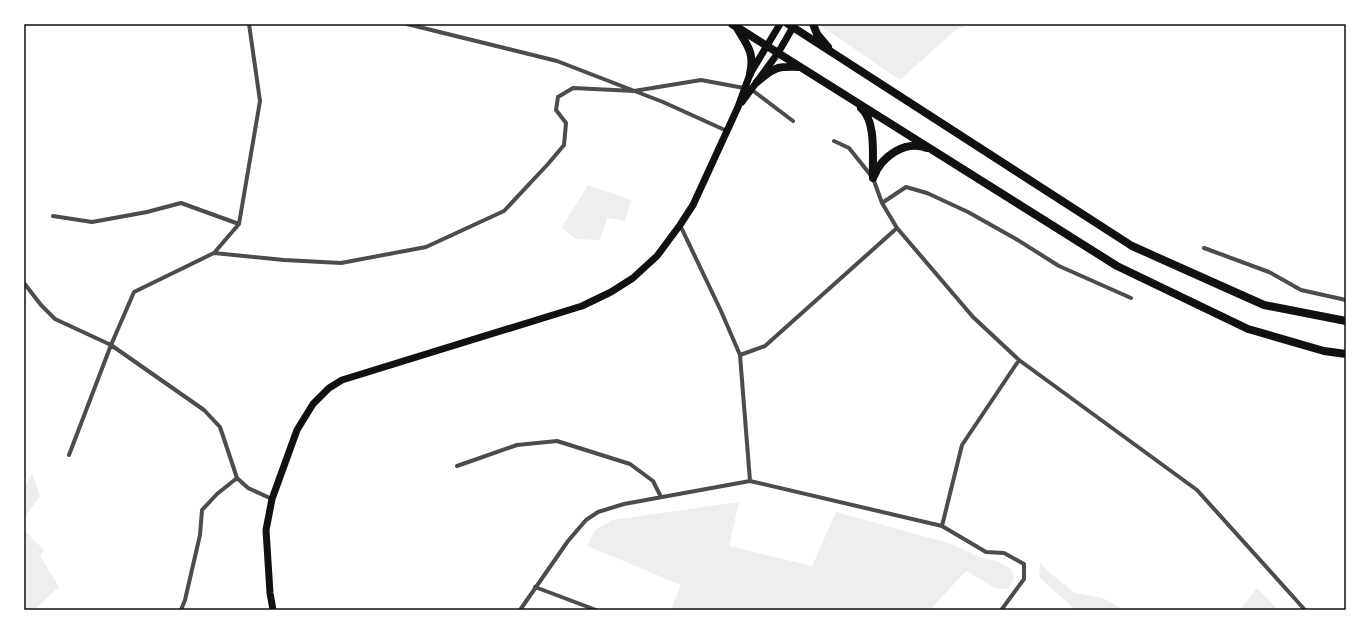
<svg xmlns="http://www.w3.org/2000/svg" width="1370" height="634" font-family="Raleway,sans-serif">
  <rect width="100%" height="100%" fill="#fff"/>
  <path fill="#eee" d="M818,24h152l-16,7 -54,49z
    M588,185l43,15 -6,21 -18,-3 -7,22 -25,-1 -13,-12z
    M32,473l8,23 -16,22v-30z
    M739,502l-10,44 83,20 24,-54 116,32 27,13 18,4 13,7 4,9 -6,12h-11l-31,-18 -36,39h-259l10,-25 -94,-39 8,-16 17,-10z
    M24,530l20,20 -4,6 19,31 -25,23h-7l-3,-4z
    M1040,562l10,11 25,20 28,5 21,12h-48l-37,-33z
    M1257,588l21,22h-38z"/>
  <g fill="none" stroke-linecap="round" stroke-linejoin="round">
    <path stroke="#4c4c4c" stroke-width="4" d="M407,24l150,37 106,41 64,29
      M752,90l41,31
      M834,141l15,7 24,30 9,25 15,25 76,89 46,43 178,130 108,120
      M882,203l24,-16 21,6 41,19 48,27 43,27 72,32
      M53,216l39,6 55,-10 34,-9 58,21
      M680,225l41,86 19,44 10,126
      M1204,248l65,24 32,18 45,10
      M214,253l25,-29 21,-123 -11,-77
      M24,283l17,22 14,14 56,26 93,65 16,17 17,51 11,10 24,11
      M740,355l25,-9 132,-118
      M69,455l42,-110 23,-53 80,-39 70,7 57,3 85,-16 78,-36 44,-47 16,-19 2,-22 -10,-13 2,-13 15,-9 61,3 67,-11 43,8
      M457,466l60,-21 40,-4 73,23 23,17 8,16
      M942,526l20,-81 57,-85
      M535,587l61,23
      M181,610l4,-10 15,-65 2,-25 15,-16 20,-16
      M520,610l48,-69 18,-21 12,-8 26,-8 126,-23 192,45 44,26 18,1 20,11v15l-22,30"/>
    <path stroke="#111" stroke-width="7" d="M742,102l36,-49 15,-26
      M273,610l-3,-17 -4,-63 6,-31 25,-69 16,-26 16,-16 13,-8 240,-74 29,-14 22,-14 24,-22 23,-31 13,-20 45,-98 12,-33 30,-50"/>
    <path stroke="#111" stroke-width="8" d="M732,24l385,242 131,63 76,22 22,3
      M788,24l344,222 132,59 82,16
      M813,24l4,10 11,13
      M737,28c10,17 18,25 13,46
      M757,82c17,-15 21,-16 43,-15
      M861,108c16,14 11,50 12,70
      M874,176c8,-20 31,-36 53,-28"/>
  </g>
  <rect width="1370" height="634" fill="none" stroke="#ffffff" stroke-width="50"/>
  <rect x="25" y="25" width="1320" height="584" fill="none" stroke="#111" stroke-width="1.5"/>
</svg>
